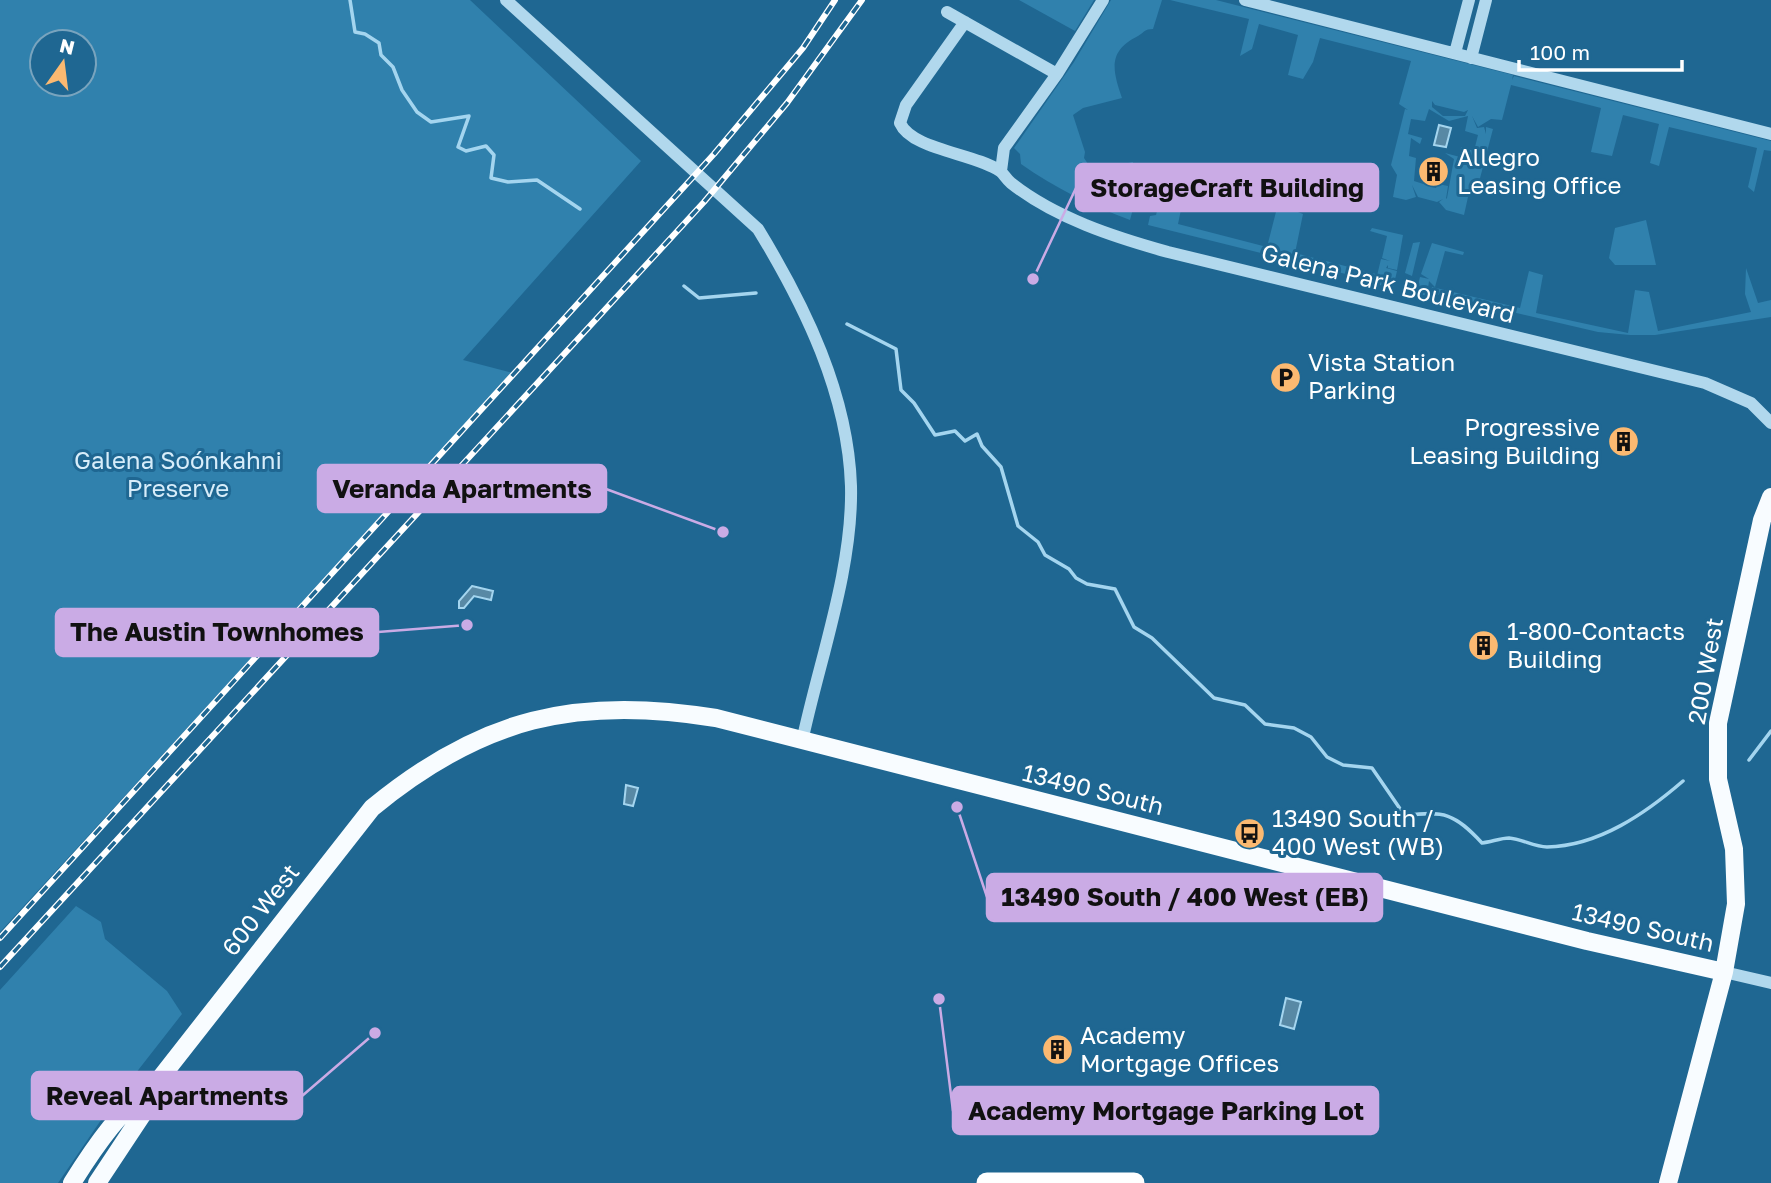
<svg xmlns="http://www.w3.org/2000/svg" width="1771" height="1183" font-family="'Golos Text',sans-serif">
  <rect width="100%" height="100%" fill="#1f6792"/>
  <path fill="#3081ad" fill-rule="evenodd" d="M0,0h470l171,161 -178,199 50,13 -513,559zM42,42h42v42h-42z
    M1019,0h75l-19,31z
    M1111,0h51l-9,29c-9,0 -8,3 -15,7 -30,15 -26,33 -16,62l-39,10 -10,7 12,37 -1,6 8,12h19l4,-4 18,-4 -9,40 10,3 -4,15c-40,-15 -75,-32 -109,-56l-1,-10 -6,-6 60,-86z
    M1170,0h46l297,75 -1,5 2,-4 257,65v10l-7,-1 -10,42 -6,-5 9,-39 -88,-21 -10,39 -9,-3 9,-39 -36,-9 -11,41 -21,-4 10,-44 -90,-23 -9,35 -11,-1 -13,8 -6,-11 5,12 7,-1 2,7v-7l7,2 -14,53 -9,6 -6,27 -18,-5 -7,-8 4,-3 -6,3 -19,-5 -6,-12 4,12 -10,3 -13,-3 4,-22 -6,-10 14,-56 3,1 -9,-6 12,-43 -91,-23 -7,24 -10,17 -15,-4 10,-40 -39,-11 -7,25 -12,7 9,-37zM1432,101l3,4 29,7 4,-2 -3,6h-22l-11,-9zM1429,109l20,12 19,-5 -3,15 13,4 -4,16 -13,-4 -1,10 -15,-4 9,6 -7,39 -1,1 2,-13 -10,-2 -2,4 -22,-7 2,-23 -7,-2 2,-18 9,6 2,-6 -14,-4 3,-15 14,2z
    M1167,175l20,6 -9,43 89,23 11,-43 25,10 -8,39 81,21 -2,7 -226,-56 2,-9 6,-1z
    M1646,220l10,45h-41l-6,-7 6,-30z
    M1372,228l31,7 -6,35 -9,-2v-3l-2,3 11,3 -4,17 -18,-4 6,-25 9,2 -8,-3 5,-22 -17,-5z
    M1420,242l-8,34 -7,-3 8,-30z
    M1432,243l32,9 -1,3 -18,-4 -10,36 -6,-6 -2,15 -11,-3 4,-16 9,2 -8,-5z
    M1746,268l12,35 13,-3v17l-116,18h-25l-32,-3 -167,-39 1,-6 88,21 9,-37 14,4 -7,38 92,20 7,-43 14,2 9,39 93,-19 -6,-18z
    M76,906l25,16 4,17 62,52 15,23 -68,87 -56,82h-58v-193z"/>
  <path fill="#5889a5" stroke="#a4d5ef" stroke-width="2" d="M1439,125l12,3 -5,19 -12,-2z
    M472,586l21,5 -2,9 -17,-4 -10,12h-5v-7z
    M626,785l12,3 -5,18 -9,-2z
    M1286,998l15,4 -7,27 -14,-4z"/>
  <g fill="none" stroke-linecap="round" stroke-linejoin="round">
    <path stroke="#a4d5ef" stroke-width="3.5" d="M350,0l5,32 10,2 14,9 2,12 12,12 9,23 15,22 14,10 38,-6 -11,31 8,4 20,-5 8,9 -3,23 17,4 29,-2 43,29
      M684,286l15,12 57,-5
      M847,324l49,25 5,41 13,13 21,32 20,-4 10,10 12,-7 5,12 19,21 17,59 20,16 7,13 24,14 7,9 11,6 28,5 19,38 18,11 62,60 31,7 20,19 29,4 17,9 16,20 16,8 29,3 33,48c39,-6 50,-2 77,27 9,-1 19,-5 27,-5 13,1 25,9 38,9 52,-1 99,-34 136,-66
      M1749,760l22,-29"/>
    <path stroke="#b1d8ed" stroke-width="12" d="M506,0l252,229c47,77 90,165 93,257 2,84 -32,175 -49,256
      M1245,0l526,134
      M947,12l110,62
      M965,22l-59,83 -6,18c12,27 74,30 100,48 4,3 6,8 11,12 44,35 103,54 157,69l537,131 46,20 20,20
      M1455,53l14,-53
      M1471,58l15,-58
      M1001,171l3,-23 53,-74 46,-74
      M1724,972l47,11"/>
    <path stroke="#f8fcff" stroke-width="18" d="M72,1183c23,-37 50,-76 86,-102l214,-273c109,-90 205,-113 344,-90l871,223 137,31
      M97,1183l51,-77 10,-25
      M1668,1183l56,-211 12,-68 -2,-55 -16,-70v-56l44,-203 9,-23"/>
    <path stroke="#fff" stroke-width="21" d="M987,1183h147"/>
    <defs>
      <path id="rail" d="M0,938l714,-784 89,-106 32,-48
        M0,967l704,-765 83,-99 75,-103"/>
    </defs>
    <use href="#rail" stroke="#fff" stroke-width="6"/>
    <use href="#rail" stroke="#1f6792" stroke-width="3.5" stroke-dasharray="10" stroke-linecap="butt"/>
  </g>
  <defs>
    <symbol id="building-disc" viewBox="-11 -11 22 22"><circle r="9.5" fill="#fbb971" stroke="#1f6792"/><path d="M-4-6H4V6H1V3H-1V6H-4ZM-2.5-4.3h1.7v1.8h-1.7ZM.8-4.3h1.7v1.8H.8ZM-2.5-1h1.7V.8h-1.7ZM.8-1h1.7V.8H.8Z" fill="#111"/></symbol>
    <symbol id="parking-disc" viewBox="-11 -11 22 22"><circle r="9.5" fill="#fbb971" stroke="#1f6792"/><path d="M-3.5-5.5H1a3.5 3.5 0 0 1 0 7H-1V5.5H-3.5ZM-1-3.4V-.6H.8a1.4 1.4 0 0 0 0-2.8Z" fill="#111"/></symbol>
    <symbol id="bus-disc" viewBox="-11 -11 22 22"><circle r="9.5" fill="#fbb971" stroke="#1f6792"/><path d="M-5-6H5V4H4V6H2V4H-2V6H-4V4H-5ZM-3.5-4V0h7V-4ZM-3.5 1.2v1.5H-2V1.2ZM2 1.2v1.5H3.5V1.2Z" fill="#111"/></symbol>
  </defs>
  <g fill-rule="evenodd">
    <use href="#building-disc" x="1416" y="154" width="35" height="35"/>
    <use href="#parking-disc" x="1268" y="360" width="35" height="35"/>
    <use href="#building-disc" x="1606" y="424" width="35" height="35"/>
    <use href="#building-disc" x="1466" y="628" width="35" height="35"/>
    <use href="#bus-disc" x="1232" y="816" width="35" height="35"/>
    <use href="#building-disc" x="1040" y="1032" width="35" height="35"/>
  </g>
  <g text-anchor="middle" stroke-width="6" stroke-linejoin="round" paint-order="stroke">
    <g font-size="24" fill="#fff" stroke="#1f6792" text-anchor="start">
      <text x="1457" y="166">Allegro<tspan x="1457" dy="28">Leasing Office</tspan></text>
      <text x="1308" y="371">Vista Station<tspan x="1308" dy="28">Parking</tspan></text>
      <text x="1600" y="436" text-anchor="end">Progressive<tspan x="1600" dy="28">Leasing Building</tspan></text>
      <text x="1507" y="640">1-800-Contacts<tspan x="1507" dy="28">Building</tspan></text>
      <text x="1272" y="827">13490 South /<tspan x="1272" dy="28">400 West (WB)</tspan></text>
      <text x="1080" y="1044">Academy<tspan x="1080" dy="28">Mortgage Offices</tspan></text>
    </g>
    <g font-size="24" fill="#fff" stroke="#1f6792">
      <text transform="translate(1388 284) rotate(14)" y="8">Galena Park Boulevard</text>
      <text transform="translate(1706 671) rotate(-80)" y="8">200 West</text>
      <text transform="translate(1093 790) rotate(14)" y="8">13490 South</text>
      <text transform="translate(261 910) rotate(-52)" y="8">600 West</text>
      <text transform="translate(1643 928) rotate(13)" y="8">13490 South</text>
    </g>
    <g font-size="24" fill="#d7edfa" stroke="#1f6792">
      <text x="178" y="469">Galena Soónkahni<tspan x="178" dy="28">Preserve</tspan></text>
    </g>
  </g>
  <path fill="none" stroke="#caabe5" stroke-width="2.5" d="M1033 279L1076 188M723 532L606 489M467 625L378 632M957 807L987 897M375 1033L302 1096M939 999L953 1111"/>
  <g fill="#caabe5" stroke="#1f6792" stroke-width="2.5">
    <circle cx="1033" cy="279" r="7"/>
    <circle cx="723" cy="532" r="7"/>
    <circle cx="467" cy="625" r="7"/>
    <circle cx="957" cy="807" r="7"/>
    <circle cx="375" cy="1033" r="7"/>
    <circle cx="939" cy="999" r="7"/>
  </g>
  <g fill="#caabe5" stroke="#caabe5" stroke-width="2.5">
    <rect x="1076" y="164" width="302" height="47" rx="7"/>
    <rect x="318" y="465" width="288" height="47" rx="7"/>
    <rect x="56" y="609" width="322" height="47" rx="7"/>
    <rect x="987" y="874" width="395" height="47" rx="7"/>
    <rect x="32" y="1072" width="270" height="47" rx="7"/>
    <rect x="953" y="1087" width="425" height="47" rx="7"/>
  </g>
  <g font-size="26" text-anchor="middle" font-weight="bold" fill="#111">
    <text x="1227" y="197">StorageCraft Building</text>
    <text x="462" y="498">Veranda Apartments</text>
    <text x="217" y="641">The Austin Townhomes</text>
    <text x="1185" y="906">13490 South / 400 West (EB)</text>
    <text x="167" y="1105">Reveal Apartments</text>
    <text x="1166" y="1120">Academy Mortgage Parking Lot</text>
  </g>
  <g transform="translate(63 63) rotate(14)"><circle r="33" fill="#1f6792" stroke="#79a4be" stroke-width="2"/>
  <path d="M0-5L12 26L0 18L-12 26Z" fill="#fbb971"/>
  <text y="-10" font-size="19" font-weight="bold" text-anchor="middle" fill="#ffffff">N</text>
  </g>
  <path d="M1519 60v10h163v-10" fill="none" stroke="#ffffff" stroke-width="3.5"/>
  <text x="1530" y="60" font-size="21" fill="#ffffff" stroke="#1f6792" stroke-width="5" paint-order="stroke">100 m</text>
</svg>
